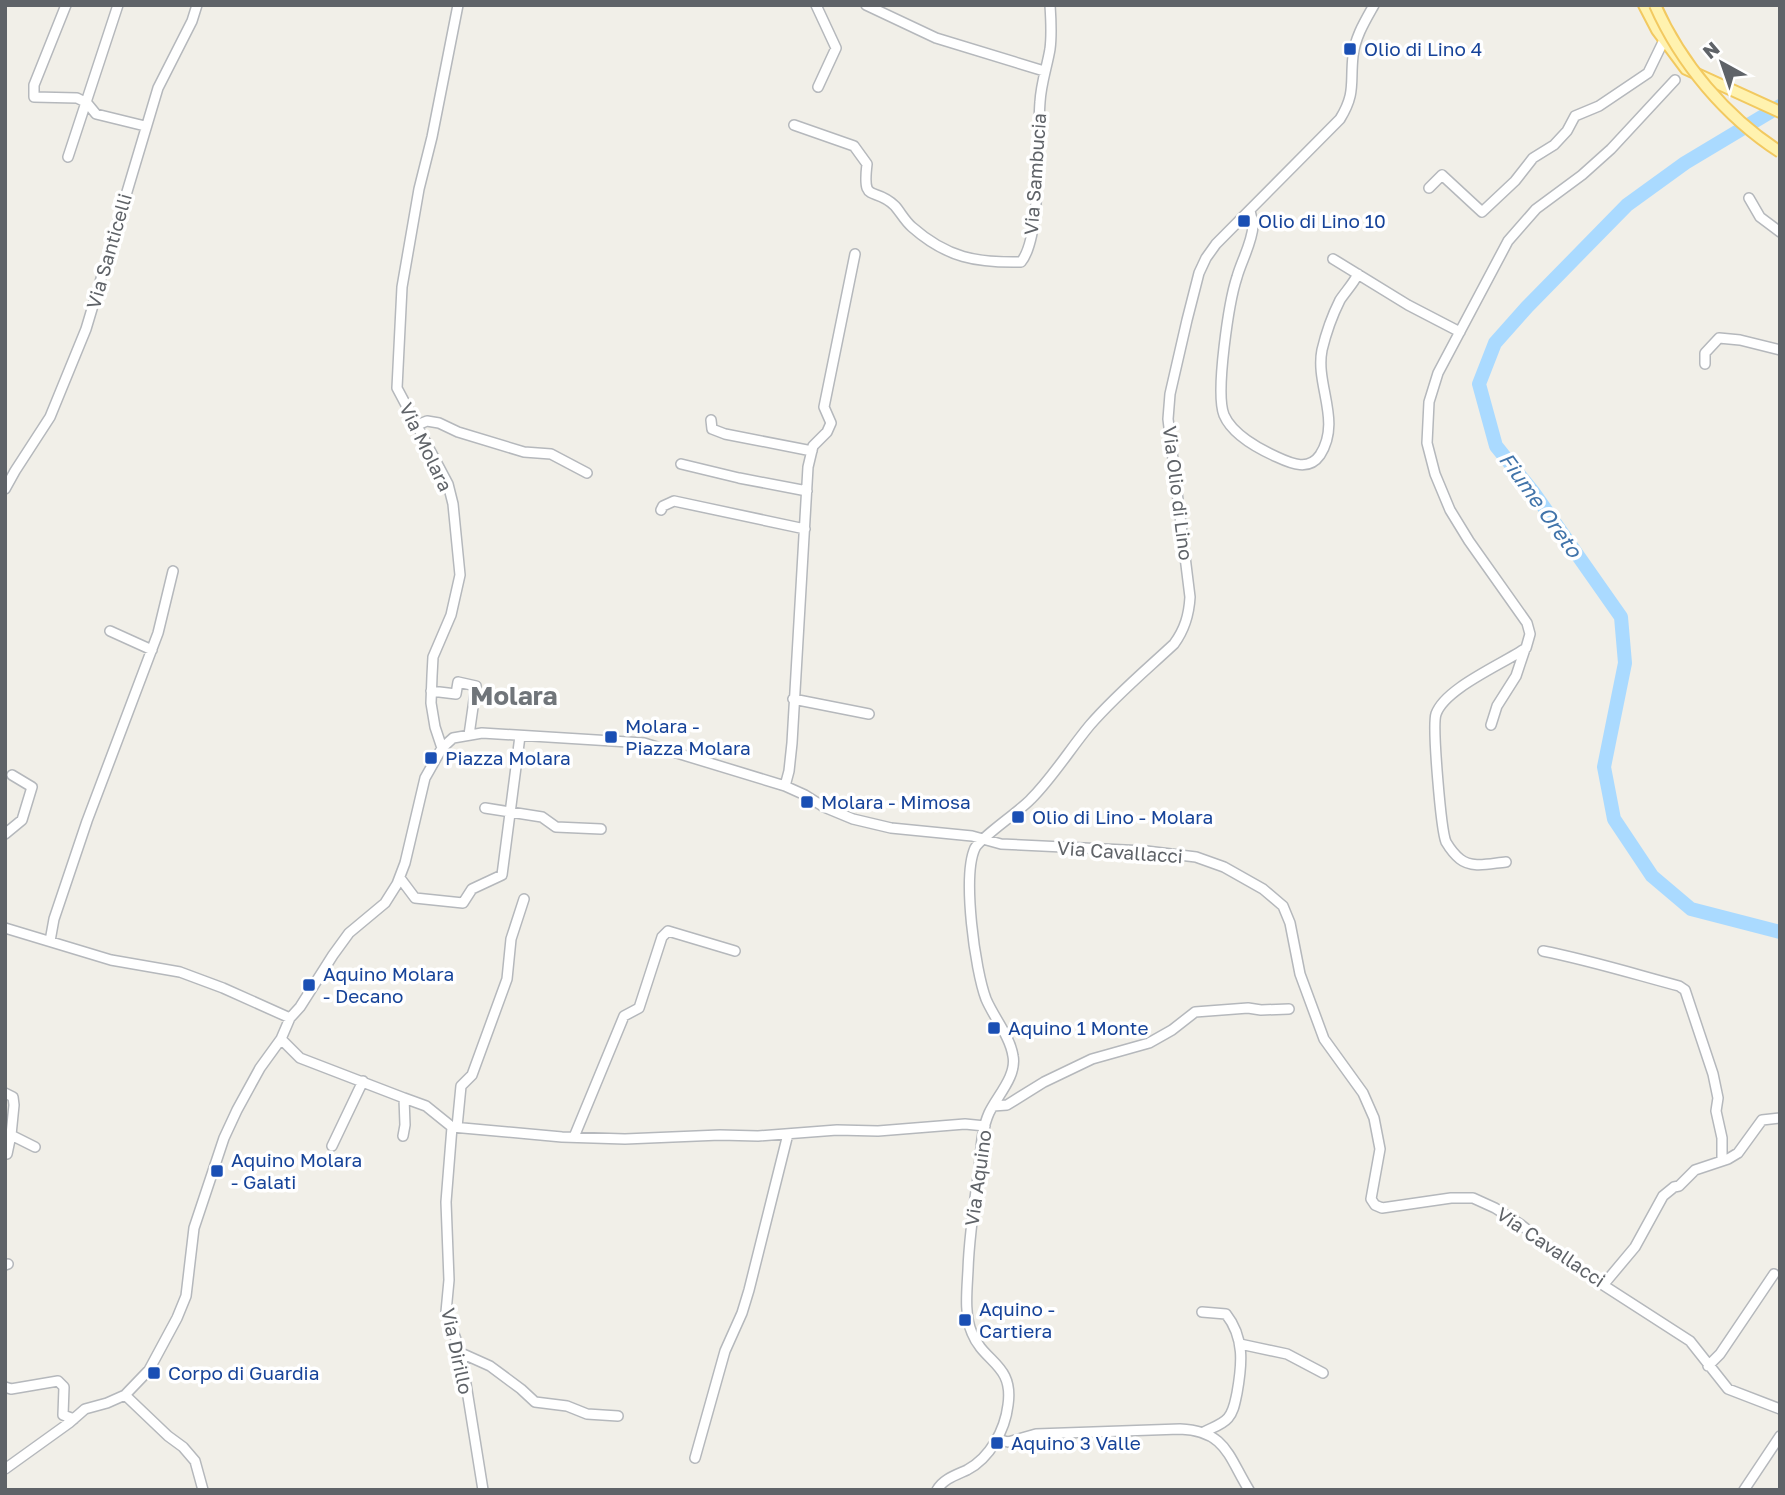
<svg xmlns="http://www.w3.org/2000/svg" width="1785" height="1495" font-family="'Golos Text',sans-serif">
  <rect width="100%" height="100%" fill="#f1efe8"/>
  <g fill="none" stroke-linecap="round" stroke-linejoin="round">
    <path stroke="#aadaff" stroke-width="14" d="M1780,106l-95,57 -58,42 -100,102 -32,36 -16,41 17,62 38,47 87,124 4,46 -21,104 10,52 38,57 39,33 89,23"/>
    <defs>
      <path id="minor" d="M66,5l-32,80v12l43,1 10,5 9,11 49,12
        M816,5l20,43 -18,39
        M866,5l70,33 108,33
        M794,125l60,21 13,18c-5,42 7,21 28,42 6,7 10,15 17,21 35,31 65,36 109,35 21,-25 16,-125 19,-160 1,-19 7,-35 10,-53 2,-15 1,-29 0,-44
        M68,157l50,-152
        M1429,188l13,-13 40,37 33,-31 18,-23 21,-13 13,-14 8,-15 24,-10 49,-33 16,-33
        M1749,198l11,19 20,15
        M1250,211c1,4 3,11 3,15 -1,17 -12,36 -16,51 -8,24 -22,116 -13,138 8,19 35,34 53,42 15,7 32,14 43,-2 22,-34 -5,-70 2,-105 4,-17 10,-34 18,-50 6,-9 13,-16 18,-26
        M1333,259l75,46 52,27
        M1705,364v-11l14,-15 21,2 40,10
        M711,420l1,9 13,5 87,17
        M417,425l10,-4 12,2 19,9 66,20 27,2 36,19
        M681,464l58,14 68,13
        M5,489l10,-18 35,-54 36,-88 72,-241 34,-67 5,-16
        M661,510l2,-4 11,-5 131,28
        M110,631l42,19
        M431,691l25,3 2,-12 18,4 -7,49
        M793,699l76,15
        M1491,725l6,-19 19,-30 9,-27
        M442,748l-7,-21 -4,-24 1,-27 1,-19 18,-42 9,-40 -7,-71 -5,-20 -51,-96 5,-101 17,-98 13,-52 26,-132
        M785,786l4,-15 3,-28 16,-276 5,-21 14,-14 4,-9 -7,-16 31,-153
        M485,808l57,9 14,10 45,2
        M5,834l17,-14 10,-33 -20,-12
        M1506,862c-14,1 -34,7 -46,-3 -5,-4 -11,-12 -14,-17 -5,-12 -14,-116 -10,-128 9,-26 67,-50 90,-66l4,-14 -3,-11 -58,-82 -19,-31 -15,-36 -8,-31 2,-41 9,-29 70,-132 28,-32 46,-34 29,-26 64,-69
        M400,878l15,20 48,5 9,-14 30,-14 18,-139
        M5,928l106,32 69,12 43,16 67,30
        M50,941l4,-22 33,-98 71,-188 15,-62
        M1543,951c46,9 91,23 136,35l6,4 28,84 5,24 -2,13 6,27v22
        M281,1039l19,19 104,40 1,27 -2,11
        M5,1093l8,4 1,8 -3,30 24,12
        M404,1098l22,8 26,21 110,10 63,2 95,-4 38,1 79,-6 41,1 87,-7 20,2
        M993,1106l14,-1 37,-23 48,-23 57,-16 23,-13 23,-18 53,-4 13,2 28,-1
        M452,1127l-6,75 3,78 -3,32 15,41 22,137
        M457,1127l4,-41 11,-11 35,-96 4,-40 13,-40
        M574,1137l50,-121 15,-8 23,-71 6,-6 67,20
        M332,1146l31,-65
        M7,1154l4,-19
        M5,1265l3,-1
        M1604,1284l31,-37 28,-51 11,-9 5,-1 16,-16 33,-11 10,-6 24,-33 18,-2
        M1202,1312l24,2c19,24 16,51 11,79 -2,9 -3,18 -9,25 -6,7 -17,10 -24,14
        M1240,1344l47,10 36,19
        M461,1353l29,13 31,23 14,13 32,4 20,8 31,2
        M1708,1366l12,-12 54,-80
        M5,1387l6,2 47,-8 6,6 -1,28 11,4
        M125,1395l43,41 15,11 12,14 8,29
        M997,1439l11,3 28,-8 144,-5c46,2 48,27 69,61
        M695,1458l30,-107 17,-38 7,-23 39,-156
        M5,1469l64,-46 16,-14 22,-6 18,-8 24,-25 28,-52 9,-22 8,-68 30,-90 13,-28 23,-42 21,-29 9,-21 10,-11 33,-52 16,-22 36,-30 12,-19 8,-21 20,-85 17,-30 11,-10 29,-5 162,10 141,43 20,9 19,12 29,12 38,9 81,8 29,8 145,7 50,6 28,10 39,22 20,17 7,17 10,51 24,65 39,54 11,25 6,31 -9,50 4,6 7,3 69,-10h22l22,10 25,16 52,41 118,76 38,48 52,20
        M937,1490c6,-11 19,-15 30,-20 23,-12 38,-40 41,-65 6,-41 -24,-42 -36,-72 -8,-18 -5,-43 -4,-63 1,-33 6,-66 11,-100 2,-19 2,-39 10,-57 8,-17 28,-37 24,-57 -3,-20 -19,-38 -27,-57 -11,-29 -24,-123 -11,-151 5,-10 45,-37 56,-49 22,-22 39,-50 59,-74 26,-30 55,-54 84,-81 11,-15 15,-29 16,-47l-22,-178 2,-25 17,-74 12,-47 7,-15 10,-14 124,-125c16,-26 10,-36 13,-63 2,-19 12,-35 21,-51
        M1744,1490l36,-54"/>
      <path id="major" d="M1644,5l13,25 29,39 94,43"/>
    </defs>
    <use href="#minor" stroke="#b5b8bc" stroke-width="12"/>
    <use href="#major" stroke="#f2c960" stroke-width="14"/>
    <use href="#minor" stroke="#fff" stroke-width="9"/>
    <use href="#major" stroke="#fff2af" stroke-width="10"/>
    <defs>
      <path id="major-bridge" d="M1655,5c26,59 71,112 125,147"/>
    </defs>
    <use href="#major-bridge" stroke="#f2c960" stroke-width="14" stroke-linecap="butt"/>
    <use href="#major-bridge" stroke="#fff2af" stroke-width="10"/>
  </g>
  <g fill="#1a4fb4" stroke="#fff" stroke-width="2.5">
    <rect x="1343" y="42" width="14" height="14" rx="3.5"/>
    <rect x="1237" y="214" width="14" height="14" rx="3.5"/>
    <rect x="604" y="730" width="14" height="14" rx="3.5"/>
    <rect x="424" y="751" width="14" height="14" rx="3.5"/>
    <rect x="800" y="795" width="14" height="14" rx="3.5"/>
    <rect x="1011" y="810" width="14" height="14" rx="3.5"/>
    <rect x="302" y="978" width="14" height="14" rx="3.5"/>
    <rect x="987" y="1021" width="14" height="14" rx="3.5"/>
    <rect x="210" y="1164" width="14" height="14" rx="3.5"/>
    <rect x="958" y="1313" width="14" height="14" rx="3.5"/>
    <rect x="147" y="1366" width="14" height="14" rx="3.5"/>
    <rect x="990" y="1436" width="14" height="14" rx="3.5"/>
  </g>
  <g text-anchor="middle" stroke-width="7" stroke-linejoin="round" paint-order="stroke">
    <g font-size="19" fill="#164399" stroke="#fff" text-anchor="start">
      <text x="1364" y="56">Olio di Lino 4</text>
      <text x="1258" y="228">Olio di Lino 10</text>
      <text x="625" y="733">Molara -<tspan x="625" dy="22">Piazza Molara</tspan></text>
      <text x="445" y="765">Piazza Molara</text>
      <text x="821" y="809">Molara - Mimosa</text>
      <text x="1032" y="824">Olio di Lino - Molara</text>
      <text x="323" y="981">Aquino Molara<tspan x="323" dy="22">- Decano</tspan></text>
      <text x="1008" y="1035">Aquino 1 Monte</text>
      <text x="231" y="1167">Aquino Molara<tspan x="231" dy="22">- Galati</tspan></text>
      <text x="979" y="1316">Aquino -<tspan x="979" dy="22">Cartiera</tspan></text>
      <text x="168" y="1380">Corpo di Guardia</text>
      <text x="1011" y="1450">Aquino 3 Valle</text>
    </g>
    <g font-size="19" fill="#5f6368" stroke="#fff">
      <text transform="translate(1035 174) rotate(-86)" y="7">Via Sambucia</text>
      <text transform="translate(109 251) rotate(-74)" y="7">Via Santicelli</text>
      <text transform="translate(426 447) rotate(64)" y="7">Via Molara</text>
      <text transform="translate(1178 493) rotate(83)" y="7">Via Olio di Lino</text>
      <text transform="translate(1120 852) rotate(4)" y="7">Via Cavallacci</text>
      <text transform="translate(978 1178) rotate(-82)" y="7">Via Aquino</text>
      <text transform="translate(1551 1247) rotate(34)" y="7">Via Cavallacci</text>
      <text transform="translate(457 1351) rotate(78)" y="7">Via Dirillo</text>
    </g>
    <g font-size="21" font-style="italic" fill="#4174aa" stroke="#fff">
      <text transform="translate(1540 505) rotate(54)" y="7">Fiume Oreto</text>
    </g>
    <g font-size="26" font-weight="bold" fill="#70757a" stroke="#fff">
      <text x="514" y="705">Molara</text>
    </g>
  </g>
  <rect width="1785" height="1495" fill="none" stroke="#5f6368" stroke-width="14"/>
  <g transform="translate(1722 63) rotate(320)" stroke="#ffffff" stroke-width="5" paint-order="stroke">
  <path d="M0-5L12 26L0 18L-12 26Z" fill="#5f6368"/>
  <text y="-10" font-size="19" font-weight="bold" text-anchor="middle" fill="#5f6368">N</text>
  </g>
</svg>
